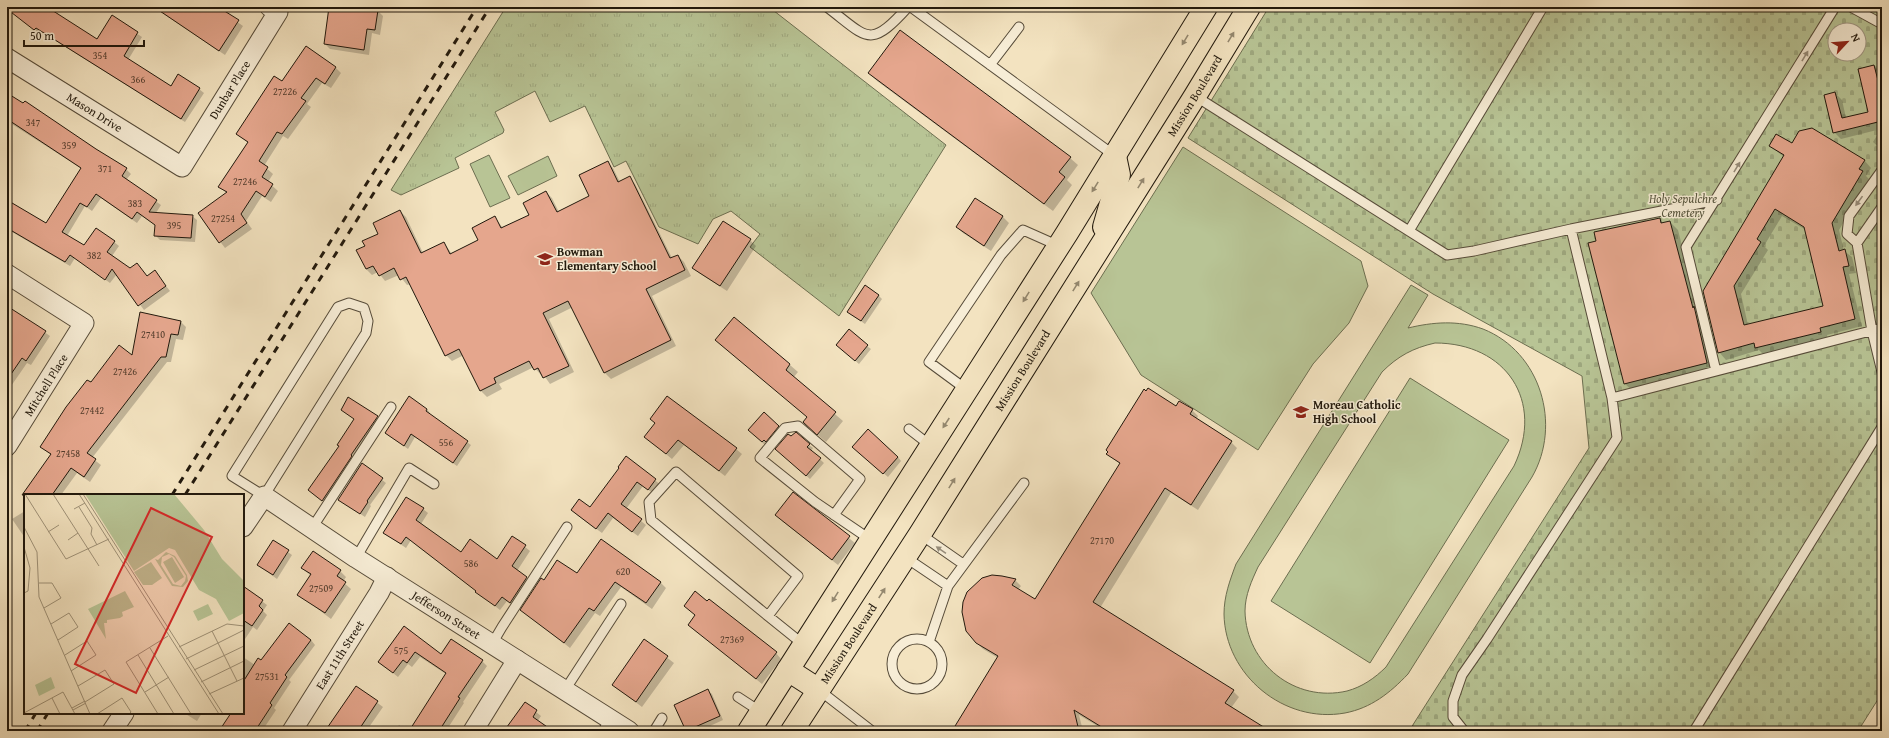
<svg xmlns="http://www.w3.org/2000/svg" width="1889" height="738" font-family="'Gentium Book Plus',serif">
  <defs>
    <pattern id="grass-tufts" width="24" height="20" patternUnits="userSpaceOnUse"><rect width="24" height="20" fill="#b8c495"/><path d="M3 7l-1-3M5 7V3M7 7l1-3M15 17l-1-3M17 17v-4M19 17l1-3" fill="none" stroke="#9ea87f"/></pattern>
    <pattern id="cemetery-stones" width="16" height="16" patternUnits="userSpaceOnUse"><rect width="16" height="16" fill="#b8c495"/><path d="M2 7V4a2 2 0 0 1 4 0v3zM10 15v-3a2 2 0 0 1 4 0v3z" fill="#9ea87f"/></pattern>
  </defs>
  <rect width="100%" height="100%" fill="#f3e3c0"/>
  <filter id="stains"><feTurbulence type="fractalNoise" baseFrequency=".005" numOctaves="4"/><feColorMatrix values="0 0 0 0 .2 0 0 0 0 .09 0 0 0 0 .02 0 0 0 .5 -.17"/></filter>
  <radialGradient id="worn" r=".72"><stop offset=".6" stop-color="#630" stop-opacity="0"/><stop offset="1" stop-color="#630" stop-opacity=".3"/></radialGradient>
  <path fill="url(#grass-tufts)" stroke="#6c6e50" d="M506,7h263l177,138 -107,171 -89,-69 10,-13 -29,-23 -18,8 -15,25 -39,-17 -33,-66 -12,6 -29,-61 -35,16 -15,-31 -40,21 9,18 -1,3 -48,25 4,10 -58,27 -10,-5z"/>
  <path fill="url(#cemetery-stones)" stroke="#6c6e50" fill-rule="evenodd" d="M1269,7h613v686l-24,38h-449l180,-283 -7,-72 -149,-82 -245,-156zM1835,30h24v24h-24z"/>
  <path fill="#b8c495" stroke="#6c6e50" fill-rule="evenodd" d="M1183,147l178,114 7,25 -19,37 -36,41 -55,86 -117,-75 -50,-82z
    M489,155l21,43 -20,9 -20,-43z
    M548,156l9,20 -39,19 -10,-19z
    M1411,285l17,10 -20,33c25,-6 50,-8 75,1 58,23 79,96 49,148l-124,197c-18,19 -37,34 -63,39 -61,11 -120,-38 -121,-99 0,-18 6,-34 12,-50zM1435,343c71,0 110,58 79,123l-128,201c-11,11 -24,20 -39,24 -52,12 -101,-27 -102,-80 0,-16 7,-31 13,-44l124,-195c16,-16 31,-24 53,-29z
    M1410,378l99,62 -139,223 -99,-62z"/>
  <path fill="#0003" fill-rule="evenodd" d="M7,7h47l3,3 -2,3 43,28 14,-24 30,20 -14,23 43,27 28,2 5,4 -19,29 -145,-91 -1,2z
    M153,7h63l27,19 -18,29z
    M330,7h25l23,4 5,5 -3,19 -8,-2 -3,22 -39,-6 -5,-5z
    M869,7h7l-2,3z
    M1874,66l7,7 1,3v74l-9,-8 8,-13 -40,10 -7,-7 1,-39 7,7 4,18 24,-5z
    M335,67l6,6 -10,15 -9,-5 -15,21 4,3 -23,32 -5,-3 -19,30 9,8 -5,8 10,9 -7,11 -9,-6 -16,25 6,8 -27,19 -26,-34 28,-20 -7,-8 28,-43 -11,-9 45,-52z
    M869,73l201,85 8,7 -11,15 5,5 -19,26 -176,-130z
    M7,94l119,75 5,5 -5,6 35,25 -5,8 36,3 5,4 -2,22 -35,-2 -5,-5 1,-9 -14,-10 -5,7 -36,-25 -9,13 -7,-5 -18,30 17,11 30,-5 5,4 -7,10 18,13 7,-5 10,13 8,-5 15,19 -26,19 -27,-36 -7,9 -35,-25 -5,8 -63,-37v-28l40,23 35,-55 -75,-48z
    M1792,145l72,15 7,8 -5,8 3,3 -30,51 5,21 8,6 4,16 -7,1 13,52 -35,9 1,4 -64,16 -5,-5 -33,10 -7,-8 -15,-61 80,-134 -14,-11zM1782,216l24,14 18,77 -76,18 -7,-31 27,-44 -4,-4z
    M607,162l6,6 7,14 9,-4 6,6 37,74 6,-2 6,6 7,14 -39,20 24,50 -65,33 -6,-6 -32,-66 -24,12 25,53 -24,12 -7,-10 -2,1 -7,-8 -35,17 3,5 -15,8 -6,-6 -17,-36 -12,6 -6,-6 -35,-71 -4,1 -8,-10 -14,6 -7,-9 -6,3 -6,-6v-23l34,-35 6,6 17,36 21,-10 8,11 27,-14 16,-22 8,10 27,-13 16,-23 6,6 7,14 32,-16z
    M975,199l28,18 6,6 -18,28 -28,-18 -6,-6z
    M1659,219l5,5 6,-2 8,8 36,141 -81,20 -8,-7z
    M723,222l27,18 6,6 -29,45 -28,-18 -6,-6z
    M878,295l4,4 -17,25 -13,-9z
    M7,306l43,30 -19,29 -4,-2 -20,29z
    M734,318l56,47 8,7 -5,6 50,43 -17,21 -14,-12 -4,-13z
    M180,321l6,6 -3,13 -7,-1 -5,23h-4l-75,96 9,7 -11,17 -13,-9 -16,22h-31l21,-40 -10,-8 50,-63z
    M867,346l4,3 -12,15 -18,-15z
    M1177,408l15,2 6,6 -2,4 35,22 6,6 -39,62 -27,-17 -71,115 133,83 6,6 -8,11 37,23h-162l-27,-16 4,16h-130l45,-73 -15,-9 -6,-6 -9,-51 14,-13 33,1 6,6 -3,4 17,10 85,-136 -12,-10z
    M427,409l3,4 -1,2 42,30 -14,21 -42,-29 -7,12 -22,-16z
    M342,410l35,7 3,3 -54,83 -14,-10 43,-74z
    M656,423l80,26 6,5 -17,22 -41,-31 -12,14 -21,-17z
    M778,426l4,4 -16,16 -13,-12z
    M809,445l4,3 -2,3 13,12 -14,16 -30,-26z
    M857,451l41,6 3,4 -13,16z
    M626,458l35,27 -7,9 -11,-8 -17,23 20,16 -8,11 -25,-18 -11,15 -25,-18 13,-6 30,-41z
    M362,464l24,19 -16,22 1,1 -6,11 -26,-17z
    M793,493l62,50 -17,22 -56,-44z
    M423,509l5,4 -7,11 40,29 37,7 15,-23 17,14 -13,20 14,11 -16,25 -8,-6 -7,9 -89,-70 -5,8 -22,-15z
    M25,511v27l-13,-19z
    M273,541l19,14 -15,24 -19,-14z
    M302,568l38,3 6,6 -3,5 8,7 -20,30 -33,-25 13,-18z
    M577,575l83,7 6,6 -14,21 -31,-22 -21,29 -5,-3 -25,35 -48,-38z
    M243,587l24,18 -4,6 4,4 -10,15 -4,-3 -10,15z
    M696,616l80,37 5,6 -19,25 -73,-59z
    M404,628l37,28 41,5 5,5 -24,36 1,1 -18,28h-36l36,-57 -26,-17 -8,10 -4,-3 -10,13 -19,-15z
    M311,640l4,5 -26,35 2,2 -17,26 2,2 -14,21h-43l13,-18h11v-56l12,8z
    M644,640l30,23 -32,44 -29,-22z
    M356,687l27,20 -16,23 2,1h-42z
    M708,691l4,3 11,26 -24,11h-12l-11,-26z
    M525,703l16,13 -4,6 8,9h-39z
    M184,713h18l-5,8z
    M399,725l8,6h-12z"/>
  <path fill="#e5a68d" stroke="#21180c" fill-rule="evenodd" d="M7,7h40l50,32 15,-24 26,17 -14,24 47,30 7,-12 22,14 -19,31 -145,-91 -2,2 -27,-21z
    M154,7h64l21,13 -20,31z
    M329,7h32l17,3 -3,20 -8,-1 -3,21 -40,-6z
    M900,30l171,127 -12,15 6,5 -21,27 -176,-131z
    M306,46l30,21 -11,17 -9,-6 -15,20 5,3 -24,33 -5,-2 -18,29 9,6 -6,10 11,7 -8,13 -9,-6 -15,23 6,9 -28,20 -21,-30 29,-21 -9,-5 30,-45 -12,-8 38,-58 8,5z
    M1874,65l8,31v25l-49,12 -9,-38 11,-3 7,26 26,-6 -10,-43z
    M7,93l16,10 2,-2 71,48 31,19 -5,8 35,24 -8,12 44,3 -2,23 -37,-2 1,-11 -18,-13 -5,7 -36,-25 -9,13 -7,-4 -18,29 22,13 12,-17 19,13 -8,11 23,16 7,-5 10,13 8,-6 11,16 -28,20 -26,-37 -7,11 -35,-25 -5,7 -58,-34v-28l39,23 35,-55 -74,-49z
    M1812,128l53,32 -6,9 4,2 -31,52 7,28 6,-2 4,17 -6,1 12,52 -35,9 1,4 -66,16 -1,-5 -36,10 -15,-62 81,-136 -15,-9 7,-12 16,9 7,-12zM1775,209l29,18 19,79 -79,19 -10,-39 27,-44 -4,-3z
    M608,161l10,21 12,-6 40,82 8,-3 7,15 -39,19 25,51 -67,33 -36,-72 -25,12 26,53 -26,12 -5,-10 -4,2 -5,-9 -35,17 2,5 -16,8 -21,-42 -14,7 -39,-79 -6,3 -6,-12 -15,8 -6,-10 -7,3 -10,-19 9,-4 -3,-5 16,-7 -5,-11 27,-13 21,43 23,-11 6,12 28,-14 -6,-12 23,-12 6,12 28,-13 -6,-12 23,-12 11,21 32,-16 -10,-21z
    M975,198l28,18 -19,30 -28,-19z
    M1660,218l1,5 9,-2 23,87 1,-2 13,57 -83,21 -36,-141 8,-2 -2,-9z
    M723,221l28,18 -31,47 -28,-18z
    M865,285l14,10 -18,26 -14,-9z
    M7,306l39,25 -20,30 -4,-3 -15,22z
    M140,312l41,9 -3,14 -7,-1 -5,23h-5l-74,96 9,6 -12,18 -13,-9 -19,27h-30l29,-41 -11,-7 26,-40 21,-27 4,2 28,-37 13,10z
    M734,317l56,47 -4,6 50,42 -19,23 -14,-13 4,-5 -92,-77z
    M849,329l19,16 -13,16 -19,-16z
    M1148,388l28,18 3,-5 14,8 -3,5 42,27 -41,64 -26,-17 -72,114 141,88 -9,13 45,28h-162l-34,-21 5,21h-127l46,-75 -22,-13 -10,-12 -4,-19 1,-10 4,-10 15,-14 10,-3 10,1 14,3 -4,6 23,14 85,-136 -14,-9 2,-2 -2,-2 38,-61 2,2z
    M409,396l18,13 -1,2 42,30 -15,22 -42,-29 -7,12 -19,-13z
    M667,396l70,52 -18,23 -41,-31 -12,14 -22,-17 11,-14 -5,-4z
    M348,397l30,19 -27,39 1,1 -30,45 -14,-11 31,-44 -2,-1 17,-26 -13,-9z
    M764,412l15,14 -13,16 -2,-2 -2,2 -14,-12z
    M868,429l30,28 -15,17 -31,-27z
    M796,432l14,12 -3,3 14,11 -15,18 -31,-27 13,-15 3,2z
    M626,456l30,23 -8,11 -11,-8 -16,22 21,15 -10,13 -24,-19 -12,16 -25,-19 8,-11 11,8 29,-39 -1,-1z
    M362,463l21,15 -16,23 1,1 -8,12 -22,-14z
    M793,492l57,44 -18,24 -57,-45z
    M406,497l18,11 -8,12 45,32 9,-13 27,20 15,-23 14,9 -14,21 15,11 -17,26 -8,-6 -7,9 -20,-14 1,-1 -70,-54 -5,7 -18,-11z
    M601,539l60,43 -15,21 -31,-21 -21,29 -5,-3 -25,35 -44,-33 21,-32 3,2 13,-20 20,13z
    M273,540l16,10 -16,25 -16,-10z
    M313,551l28,19 -4,6 9,6 -21,31 -28,-18 14,-21 -10,-6z
    M243,586l20,14 -4,6 4,4 -11,16 -9,-6z
    M695,591l12,10 2,-2 68,53 -21,27 -68,-54 7,-10 -11,-9z
    M289,623l22,17 -26,35 2,2 -17,26 2,2 -17,26h-36l12,-18h12v-31l15,-24 3,2z
    M404,626l37,28 10,-15 32,21 -25,37 2,1 -21,33h-30l37,-58 -31,-21 -8,11 -4,-3 -10,13 -15,-11z
    M644,639l24,17 -32,46 -24,-17z
    M356,686l22,15 -20,30h-33z
    M708,689l12,27 -34,15 -12,-26z
    M525,702l12,8 -4,7 20,14h-49z"/>
  <g fill="none" stroke-linecap="round" stroke-linejoin="round">
    <defs>
      <path id="lane" d="M827,7c41,31 42,43 81,0
        M911,7l204,149
        M1851,7l31,17
        M990,65l29,-38
        M1195,96l252,159 27,-4 97,-22 146,-29
        M1882,170l-33,46 -2,18 10,9 15,88 10,41
        M1409,231l134,-224
        M1857,243l25,-36
        M349,303l15,5 4,13 -2,12 -102,163 -32,-20 106,-169z
        M1716,371l-30,-124 149,-240
        M967,390l-38,-28 72,-107 22,-25 36,16
        M1612,398l270,-70
        M909,429l22,17
        M676,472l122,104 -30,40 -117,-96 -2,-18z
        M834,515l26,-36 -62,-53 -13,2 -25,30 55,44 56,38
        M312,528l79,-121
        M920,534l43,30
        M905,557l43,29
        M356,558l53,-90 25,16
        M768,616l36,29
        M892 664a25 25 0 1 1 50 0a25 25 0 1 1-50 0Z
        M929,642l19,-56 76,-103
        M492,644l10,-17 65,-100
        M565,690l56,-86
        M819,690l53,41
        M738,697l23,15
        M603,731l7,-12
        M654,731l8,-13
        M1464,731l-11,-14v-16l9,-26 25,-36 130,-201 -5,-40 -41,-169
        M1694,731l188,-304"/>
      <g id="street">
        <path id="s1" d="M7,58l175,109 96,-155 -8,-5"/>
        <path d="M7,274l77,49 -77,123"/>
        <path id="s2" d="M243,527l21,-31 92,62 273,173"/>
        <path d="M112,731l12,-18"/>
        <path id="s3" d="M292,731l87,-138 8,-16"/>
        <path d="M473,731l44,-71"/>
      </g>
      <g id="primary">
        <path d="M1104,227l15,-52 -4,-19"/>
        <path d="M788,670l31,20"/>
        <path d="M749,731l318,-498 139,-226"/>
        <path id="s4" d="M792,731l128,-197 275,-438 54,-89"/>
      </g>
    </defs>
    <use href="#lane" stroke="#564b39" stroke-width="11"/>
    <use href="#street" stroke="#564b39" stroke-width="21"/>
    <use href="#primary" stroke="#21180c" stroke-width="24"/>
    <use href="#lane" stroke="#f7edd6" stroke-width="9"/>
    <use href="#street" stroke="#f7edd6" stroke-width="19"/>
    <use href="#primary" stroke="#f3e3c0" stroke-width="22"/>
    <path stroke="#21180c" stroke-width="3" stroke-dasharray="7 7" stroke-linecap="butt" d="M172,495l305,-488
      M185,495l305,-488
      M25,731l11,-18
      M37,731l11,-18"/>
  </g>
  <defs><path id="oneway-solid" d="M-6-.8H1V-3.2L6.5 0L1 3.2V.8H-6Z"/></defs>
  <g fill="#94886f">
    <use href="#oneway-solid" transform="translate(1231 37) rotate(-59)"/>
    <use href="#oneway-solid" transform="translate(1185 40) rotate(121)"/>
    <use href="#oneway-solid" transform="translate(1141 183) rotate(-58)"/>
    <use href="#oneway-solid" transform="translate(1095 187) rotate(122)"/>
    <use href="#oneway-solid" transform="translate(1076 286) rotate(-58)"/>
    <use href="#oneway-solid" transform="translate(1026 297) rotate(122)"/>
    <use href="#oneway-solid" transform="translate(946 423) rotate(123)"/>
    <use href="#oneway-solid" transform="translate(952 483) rotate(-58)"/>
    <use href="#oneway-solid" transform="translate(882 593) rotate(-57)"/>
    <use href="#oneway-solid" transform="translate(835 597) rotate(122)"/>
  </g>
  <g fill="#978d7b">
    <use href="#oneway-solid" transform="translate(1805 56) rotate(-59)"/>
    <use href="#oneway-solid" transform="translate(1737 167) rotate(-59)"/>
    <use href="#oneway-solid" transform="translate(1859 201) rotate(126)"/>
    <use href="#oneway-solid" transform="translate(941 550) rotate(-146)"/>
  </g>
  <defs>
    <symbol id="school-bare" viewBox="-9 -9 18 18"><path d="M0-5L7-2L0 1L-7-2ZM-4 1L0 2.5L4 1V4Q0 6-4 4Z" fill="#8f2418" stroke="#f7edd6" stroke-width="2.5" paint-order="stroke"/></symbol>
  </defs>
  <g fill-rule="evenodd">
    <use href="#school-bare" x="534" y="248" width="22" height="22"/>
    <use href="#school-bare" x="1290" y="401" width="22" height="22"/>
  </g>
  <g text-anchor="middle" stroke-width="3" stroke-linejoin="round" paint-order="stroke">
    <g font-size="10" fill="#523c2c">
      <text x="100" y="59">354</text>
      <text x="138" y="83">366</text>
      <text x="285" y="95">27226</text>
      <text x="33" y="126">347</text>
      <text x="69" y="149">359</text>
      <text x="105" y="172">371</text>
      <text x="245" y="185">27246</text>
      <text x="135" y="207">383</text>
      <text x="223" y="222">27254</text>
      <text x="174" y="229">395</text>
      <text x="94" y="259">382</text>
      <text x="153" y="338">27410</text>
      <text x="125" y="375">27426</text>
      <text x="92" y="414">27442</text>
      <text x="446" y="446">556</text>
      <text x="68" y="457">27458</text>
      <text x="1102" y="544">27170</text>
      <text x="471" y="567">586</text>
      <text x="623" y="575">620</text>
      <text x="321" y="592">27509</text>
      <text x="732" y="643">27369</text>
      <text x="401" y="654">575</text>
      <text x="267" y="680">27531</text>
    </g>
    <g font-size="12" fill="#21180c" stroke="#f7edd6">
      <text dy="4" stroke="none"><textPath href="#s1" startOffset="297">Dunbar Place</textPath></text>
      <text dy="4" stroke="none"><textPath href="#s4" startOffset="752">Mission Boulevard</textPath></text>
      <text dy="4" stroke="none"><textPath href="#s1" startOffset="103">Mason Drive</textPath></text>
      <text dy="4" stroke="none"><textPath href="#s4" startOffset="428">Mission Boulevard</textPath></text>
      <text transform="translate(46 385) rotate(-58)" y="4">Mitchell Place</text>
      <text dy="4" stroke="none"><textPath href="#s2" startOffset="255">Jefferson Street</textPath></text>
      <text dy="4" stroke="none"><textPath href="#s4" startOffset="104">Mission Boulevard</textPath></text>
      <text dy="4" stroke="none"><textPath href="#s3" startOffset="90">East 11th Street</textPath></text>
    </g>
    <g font-size="12" font-style="italic" fill="#56543c" stroke="#f7edd6">
      <text x="1683" y="203">Holy Sepulchre<tspan x="1683" dy="14">Cemetery</tspan></text>
    </g>
    <g font-size="12" font-weight="bold" fill="#21180c" stroke="#f7edd6" text-anchor="start">
      <text x="557" y="256">Bowman<tspan x="557" dy="14">Elementary School</tspan></text>
      <text x="1313" y="409">Moreau Catholic<tspan x="1313" dy="14">High School</tspan></text>
    </g>
  </g>
  <g transform="translate(24 494)">
    <rect width="220" height="220" fill="#f3e3c0"/>
    <path d="M101,97l9,16 -12,5 1,4 -3,2 -13,2v3h-3l2,16 -18,-30z" fill="#b8c495"/>
    <path d="M61,0h89l30,36 18,29 22,22v32l-15,8 -13,-22 -17,-9 -24,-40 -6,-2 -35,23z" fill="#b8c495"/>
    <path d="M142,58l9,4 12,19 1,6 -5,6 -11,-1 -17,-27 3,1zM145,60l5,3 12,19 -1,5 -4,5 -8,-2 -12,-19 1,-8zM148,63l12,20 -9,6 -12,-21zM127,68l11,16 -10,7h-9l-9,-13zM184,110l5,10 -15,7 -5,-10zM27,183l4,11 -16,8 -4,-11z" fill="#b8c495" fill-rule="evenodd"/>
    <path fill="none" stroke="#9f9278" stroke-width="1" d="M1,0l41,65 43,-20M29,0l46,72M55,0l140,220M59,0l140,220M55,13l13,21 -1,6 6,11M50,15l11,-6M0,33l13,25 2,45 51,117M24,38l11,-7M44,46l10,-7M0,53l6,21 -2,23 -4,2M15,89h13l9,15 -17,10M27,130l18,-11 9,14 -20,13M188,137l25,50M155,153l48,-23 17,2M126,154l41,66M41,161l22,-14 9,14 -25,16M114,161l36,59M162,165l58,-29M170,176l50,-24M177,188l43,-21M54,192l27,-16 9,14 -29,18M121,198l24,-15M185,200l35,-16M28,204l8,16M48,214l13,-7M49,216l13,-7M0,219l39,-21 12,22M73,220l25,-16 9,14 -2,2M134,220l-32,-52 42,-26"/>
    <path fill="#d62828" fill-opacity="0.15" stroke="#d62828" stroke-width="2" d="M127,14l61,29 -76,156 -61,-29z"/>
    <rect width="220" height="220" fill="none" stroke="#21180c" stroke-width="2"/>
  </g>
  <rect width="1889" height="738" fill="none" stroke="#f3e3c0" stroke-width="24"/>
  <rect x="8" y="8" width="1873" height="722" fill="none" stroke="#21180c" stroke-width="2"/>
  <rect x="12" y="12" width="1865" height="714" fill="none" stroke="#21180c"/>
  <g transform="translate(1847 42) rotate(64)"><circle r="19" fill="#f7edd6" stroke="#a19885"/>
  <path d="M0-3L7 15L0 10L-7 15Z" fill="#8f2418"/>
  <text y="-6" font-size="11" font-weight="bold" text-anchor="middle" fill="#21180c">N</text>
  </g>
  <path d="M24 40v6h120v-6" fill="none" stroke="#21180c" stroke-width="2"/>
  <text x="30" y="40" font-size="12" fill="#21180c" stroke="#f7edd6" stroke-width="3" paint-order="stroke">50 m</text>
  <rect width="100%" height="100%" filter="url(#stains)"/>
  <rect width="100%" height="100%" fill="url(#worn)"/>
</svg>
